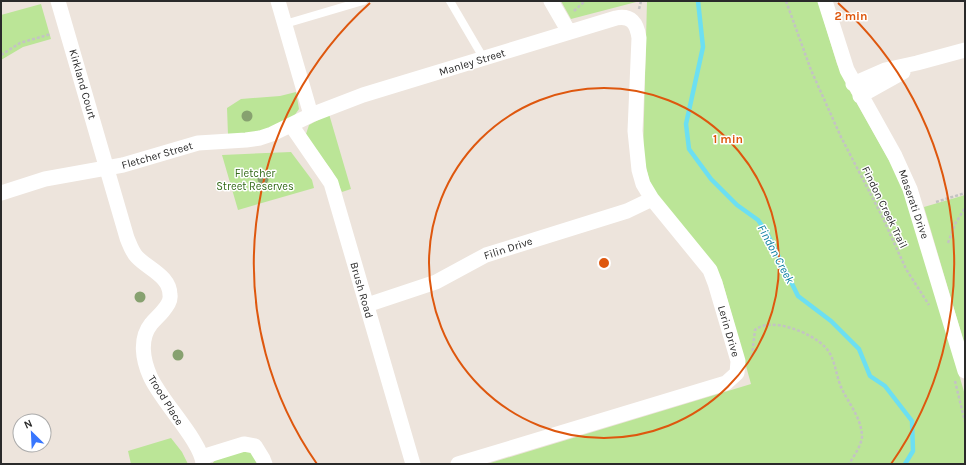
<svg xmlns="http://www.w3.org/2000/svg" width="966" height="465" font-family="Karla,sans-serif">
  <rect width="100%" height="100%" fill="#ede4dc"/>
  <path fill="#bbe597" d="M561,1h79l-69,18z
    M647,1h171l19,63 14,29 48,85 12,33 54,184v69h-478l264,-80 -29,-104 -67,-88 -6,-12 -6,-26z
    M41,4l10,35 -28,8 -22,13v-45z
    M296,92l3,17 -5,7 -33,16 -33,3 -1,-27 14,-9 39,-3z
    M329,114l22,75 -9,3 -10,-21 -23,-30 -3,-7 3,-9z
    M291,152l21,28 2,8 -76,22 -16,-55z
    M965,195v151l-41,-139z
    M171,438l11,14 6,12h-57l-3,-13z
    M244,451l8,1 6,12h-46l4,-5z"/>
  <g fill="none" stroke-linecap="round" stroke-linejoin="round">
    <path stroke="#6cdff2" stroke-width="4.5" d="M698,1l5,46 -17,77 3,25 22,30 26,26 21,15 9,13 31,63 33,25 28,28 11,27 15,10 27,35 1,30 -8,13"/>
    <path stroke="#c3c3c3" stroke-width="2.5" stroke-dasharray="3 2" stroke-linecap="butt" d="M786,1l25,69 30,67 41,79 24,53 23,36
      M639,9l2,-8
      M574,11l11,-10
      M1,55l19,-12 31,-9
      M936,202l29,-9
      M948,243l7,-19 10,-16
      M752,356l3,-26c16,-14 57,3 70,17 11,11 10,28 17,42 7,15 20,30 20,48 -1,9 -8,19 -13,27
      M955,381l10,41"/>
    <path stroke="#fff" stroke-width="8" d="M450,1l34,58
      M285,24l78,-23"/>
    <path stroke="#fff" stroke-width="15" d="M58,1l69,237c3,7 5,14 10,19 11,12 33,19 33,38 1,6 -3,11 -7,16 -4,5 -9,9 -12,13 -12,15 -8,36 -1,52 10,24 52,66 53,88
      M278,1l33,114
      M551,1l18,31
      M825,1l22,69 48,86 15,33 55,182
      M853,84l32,-14 32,-7 48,-13
      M860,96l43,-24
      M291,125l40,58 82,281
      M1,193l44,-14 78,-14 75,-22 48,-3 14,-2 12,-4 39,-19 52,-20 253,-77c15,-3 21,5 23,20l-4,93 4,39 4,14 9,15 58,71 5,13 23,78 -1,12 -11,10 -268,81
      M367,305l69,-23 50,-27 141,-44 25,-12
      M202,457l42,-13 11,2 8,13 2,5"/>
  </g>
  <g fill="#87a170">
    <circle cx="247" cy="116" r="5.5"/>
    <circle cx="263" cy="179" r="5.5"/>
    <circle cx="140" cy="297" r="5.5"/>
    <circle cx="178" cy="355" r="5.5"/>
  </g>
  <g fill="none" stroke="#de570e" stroke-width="2">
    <circle cx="604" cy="263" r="175"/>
    <path d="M317 464A350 350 0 0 1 370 3M838 3A350 350 0 0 1 891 464"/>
  </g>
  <g text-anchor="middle" stroke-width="3" stroke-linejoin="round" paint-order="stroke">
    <g font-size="11" fill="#2a2a2a" stroke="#fff">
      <text transform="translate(472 62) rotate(-17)" y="4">Manley Street</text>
      <text transform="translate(83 84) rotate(74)" y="4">Kirkland Court</text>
      <text transform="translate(157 155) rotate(-16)" y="4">Fletcher Street</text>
      <text transform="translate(914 204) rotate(71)" y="4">Maserati Drive</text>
      <text transform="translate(885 207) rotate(64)" y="4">Findon Creek Trail</text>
      <text transform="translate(508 248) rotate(-18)" y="4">Filin Drive</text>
      <text transform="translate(362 290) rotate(74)" y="4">Brush Road</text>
      <text transform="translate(729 331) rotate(74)" y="4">Lerin Drive</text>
      <text transform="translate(166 400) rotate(58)" y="4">Trood Place</text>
    </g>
    <g font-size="11" fill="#336a18" stroke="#fff">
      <text x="255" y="177">Fletcher<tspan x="255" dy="13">Street Reserves</tspan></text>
    </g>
    <g font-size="12" font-style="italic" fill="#0a7e9f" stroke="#fff">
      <text transform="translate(776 254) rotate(62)" y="4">Findon Creek</text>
    </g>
  </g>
  <circle cx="604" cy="263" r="6" fill="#de570e" stroke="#fff" stroke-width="2"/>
  <g font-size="12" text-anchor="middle" font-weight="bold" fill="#de570e" stroke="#fff" stroke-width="3" stroke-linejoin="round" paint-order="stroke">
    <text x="851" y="20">2 min</text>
    <text x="728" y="143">1 min</text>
  </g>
  <rect width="966" height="465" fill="none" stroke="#2a2a2a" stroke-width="4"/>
  <g transform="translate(32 433) rotate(336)"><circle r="19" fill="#ffffff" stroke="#aaaaaa"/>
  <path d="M0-3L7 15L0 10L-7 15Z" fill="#3876fe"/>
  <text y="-6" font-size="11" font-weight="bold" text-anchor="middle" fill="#2a2a2a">N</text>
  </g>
</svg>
